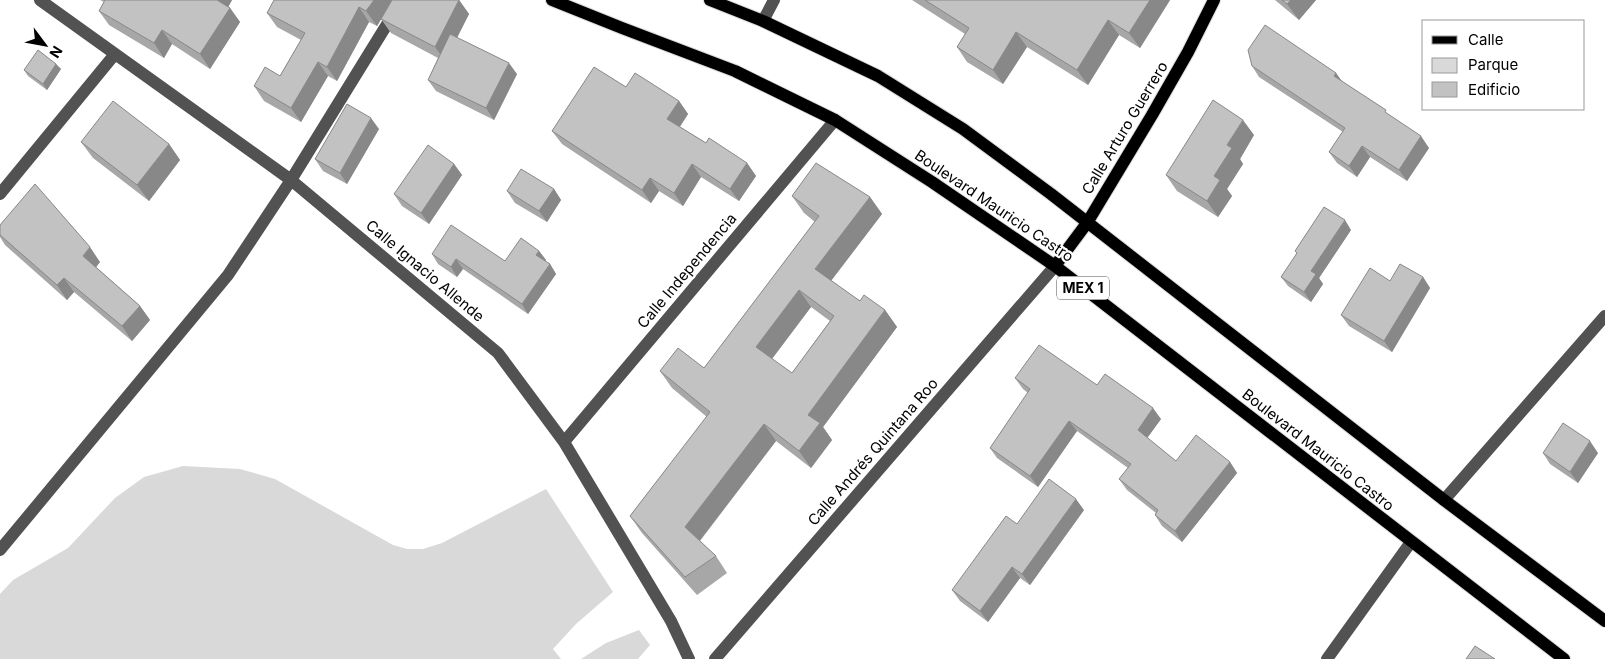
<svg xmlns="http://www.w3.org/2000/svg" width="1605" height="659" font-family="Inter,sans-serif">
  <rect width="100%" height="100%" fill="#fff"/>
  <path fill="#d9d9d9" d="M183,466l57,3 35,10 118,66 14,4h16l19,-6 104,-54 67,103 -37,32 -23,25 8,10h-561v-65l13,-14 55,-32 47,-50 29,-21z
    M639,630l11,15 -12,14h-57l25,-16z"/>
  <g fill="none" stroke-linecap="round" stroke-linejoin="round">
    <defs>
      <path id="major" d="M552,0l70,28 113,43 100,49 97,62 123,84 509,393
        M710,0l53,21 115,55 85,53 88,65 393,306 161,121
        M1055,266l32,-43 65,-108 36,-63 26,-52"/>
    </defs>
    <use href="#major" stroke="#dbdbdb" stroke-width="14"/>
    <path stroke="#525252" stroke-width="12" d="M40,0l251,180 207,173 66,89 107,179 18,38
      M763,21l11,-21
      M0,194l115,-140
      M564,442l271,-322
      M1444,500l161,-184
      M0,550l228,-275 63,-95 111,-180
      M715,659l340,-393
      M1327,659l84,-117"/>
    <use href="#major" stroke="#000" stroke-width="12"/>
  </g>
  <path fill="#a7a7a7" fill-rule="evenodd" d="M100,0h132l-4,7 2,1 10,14 -30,47 -38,-25 -8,14 -55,-33 -10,-14 5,-9z
    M459,0l10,14 -12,24 60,36 -23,46 -58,-29 -8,-11 10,-22 -47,-25 -10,-14 -4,7 -8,-4 -32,59 -9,-5 -27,46 -37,-21 -10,-15 26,-10 21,-36 -24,-13 -10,-14z
    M912,0h258l-30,48 -21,-13 -31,50 -61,-38 -24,37 -36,-22 -10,-15 8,-13z
    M1275,0h41l-17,20z
    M56,64l5,5 -14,21 -19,-14 -4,-6z
    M1252,66l84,7 5,8 48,34 40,33 -22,33 -37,-24 -13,20 -20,-14 -8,-11 14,-20 -84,-55z
    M626,87l53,14 9,13 -8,13 26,16 41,20 9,13 -17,25 -38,-24 -18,29 -24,-15 -8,12 -89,-59 -10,-13z
    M379,129l-32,55 -24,-13 -8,-12z
    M1254,135l-14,24 3,5 -16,25 5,7 -14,21 -41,-26 -11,-16z
    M81,142l88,2 11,16 -31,41 -56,-43z
    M454,164l8,11 -33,49 -27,-18 -8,-12z
    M554,189l7,11 -14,22 -32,-19 -8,-12z
    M792,196l78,1 12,17 -51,67 29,20 25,9 12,17 -74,100 9,13 -21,28 -35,-27 -76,100 16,15 11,17 -30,22 -55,-62 -12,-17 77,-99 -35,-29 -12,-17 44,-3 111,-146 -11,-9zM811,307l19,14 -38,52 -20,-14z
    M0,225l100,37 -4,5 44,39 10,14 -18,21 -58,-49 -7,8 -62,-55 -5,-8z
    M1351,230l-32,48 4,6 -12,18 -23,-16 -7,-9 16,-23 -2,-3z
    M539,251l7,9 -1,1 5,3 6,10 -28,40 -65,-45 -6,8 -19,-13 -6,-10 73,7z
    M1423,277l7,11 -38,64 -43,-26 -8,-11 49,-34z
    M1015,378l82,7 64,34 -14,19 29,23 54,1 7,11 -55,69 -20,-16 -7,-11 1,-2 -29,-23 -8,-11 9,-11 -51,-37 -39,56 -41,-29 -7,-10 38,-55 -5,-4z
    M1543,453h55l-20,30 -28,-19z
    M1084,510l-54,75 -10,-7 -32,44 -28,-21 -8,-11 65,-66z"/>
  <path fill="#888" d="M216,0h16l-7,13z
    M374,0h19l-16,26 -11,-15z
    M459,0l10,14 -24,47 -10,-14z
    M1150,0h20l-30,48 -11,-15z
    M1291,0h25l-17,20 -12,-16z
    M359,7l10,15 -32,59 -10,-14z
    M230,8l10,14 -30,47 -10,-15z
    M1108,20l11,15 -31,50 -11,-15z
    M162,30l10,14 -8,14 -10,-15z
    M1016,32l11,15 -24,37 -10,-14z
    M318,62l10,14 -27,46 -10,-14z
    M509,63l8,11 -23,46 -8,-12z
    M56,64l5,5 -14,21 -4,-6z
    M1336,73l8,11 -10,-8z
    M679,101l9,13 -12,18 -9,-13z
    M371,118l8,11 -32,55 -7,-11z
    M1243,120l11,15 -14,24 3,5 -16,25 5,7 -14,21 -11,-16 7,-25 13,-31z
    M1421,136l8,12 -22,33 -8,-11z
    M169,144l11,16 -31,41 -12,-16z
    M1362,146l8,11 -13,20 -8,-11z
    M747,163l9,13 -17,25 -9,-12z
    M454,164l8,11 -33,49 -8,-11z
    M692,164l9,13 -18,29 -9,-13z
    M650,178l9,13 -8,12 -9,-13z
    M554,189l7,11 -14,22 -8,-11z
    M870,197l12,17 -55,72 -12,-17z
    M1345,220l6,10 -32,48 4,6 -12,18 -7,-10 7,-21z
    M90,247l10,15 -7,9 -10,-15z
    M539,251l7,9 -3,4 -7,-9z
    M456,259l7,10 -6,8 -6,-10z
    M550,264l6,10 -28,40 -6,-10z
    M1423,277l7,11 -38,64 -8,-11z
    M64,278l10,14 -7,8 -10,-15z
    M799,290l12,17 -43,57 -12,-17z
    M140,306l10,14 -18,21 -10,-15z
    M885,310l12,17 -74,100 9,13 -21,28 -12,-17 9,-36z
    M1153,408l8,11 -16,22 -7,-11z
    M1069,421l8,10 -39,56 -8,-11z
    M764,424l12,17 -79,103 -12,-17z
    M1590,441l8,12 -20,30 -8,-11z
    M1230,462l7,11 -55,69 -7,-11z
    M1076,499l8,11 -54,75 -8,-11z
    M1012,567l8,11 -32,44 -8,-11z"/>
  <path fill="#c2c2c2" stroke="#888" fill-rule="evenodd" d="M105,0h112l13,8 -30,46 -38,-24 -8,13 -55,-32z
    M274,0h100l-8,11 -7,-4 -32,60 -9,-5 -27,46 -37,-22 11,-19 15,9 25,-43 -38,-20z
    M392,0h67l-24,47 -54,-28z
    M925,0h225l-21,33 -21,-13 -31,50 -61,-38 -23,38 -36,-23 12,-19z
    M1282,0h9l-4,4z
    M1265,25l71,48 -2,3 52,34 -1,2 36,24 -22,34 -37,-24 -13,20 -20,-14 16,-24 -93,-62 -4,-16z
    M450,34l59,29 -23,45 -58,-28z
    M38,50l18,14 -13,20 -19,-14z
    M594,67l32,20 9,-14 44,28 -12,18 39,24 3,-5 38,25 -17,26 -38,-25 -18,29 -24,-15 -8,12 -90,-59z
    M1213,100l30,20 -16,25 5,3 -18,28 6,4 -13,21 -41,-26z
    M113,101l56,43 -32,41 -56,-43z
    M347,104l24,14 -31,55 -25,-14z
    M428,145l26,19 -33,49 -27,-19z
    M816,163l54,34 -55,72 45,32 4,-6 21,15 -77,105 12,8 -21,28 -35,-27 -79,103 31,29 -31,21 -55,-61 80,-104 -50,-41 18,-23 26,20 115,-152 -27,-20zM799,290l35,26 -42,57 -36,-26z
    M521,169l33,20 -15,22 -32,-20z
    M35,184l55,63 -7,9 57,50 -18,20 -58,-48 -7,7 -57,-50v-10z
    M1324,207l21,13 -34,51 5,3 -12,18 -23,-15 16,-24 -2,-2z
    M451,225l54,36 16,-23 18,13 -3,4 14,9 -28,40 -66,-45 -5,8 -19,-13z
    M1400,264l23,13 -39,64 -43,-26 29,-47 20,13z
    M1039,345l58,40 8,-11 48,34 -15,22 38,31 20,-26 34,27 -55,69 -20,-16 3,-5 -39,-31 12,-15 -62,-43 -39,55 -40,-28 40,-59 -15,-11z
    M1563,423l27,18 -20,31 -27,-19z
    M1049,479l27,20 -54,75 -10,-7 -32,44 -28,-21 54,-74 11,8z
    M1475,646l20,13h-29z"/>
  <g text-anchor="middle" stroke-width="4.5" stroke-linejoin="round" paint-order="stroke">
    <rect fill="#fff" stroke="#4c4c4c" stroke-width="1" x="1057" y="276.5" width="52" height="23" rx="4"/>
    <g font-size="14" font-weight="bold" fill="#000">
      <text x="1083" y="293">MEX 1</text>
    </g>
    <g font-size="15" fill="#000" stroke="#fff">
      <text transform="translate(1125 128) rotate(-59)" y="5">Calle Arturo Guerrero</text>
      <text transform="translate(994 206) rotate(34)" y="5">Boulevard Mauricio Castro</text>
      <text transform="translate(425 271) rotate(40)" y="5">Calle Ignacio Allende</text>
      <text transform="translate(687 271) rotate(-50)" y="5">Calle Independencia</text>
      <text transform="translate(1318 450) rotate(38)" y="5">Boulevard Mauricio Castro</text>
      <text transform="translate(873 452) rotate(-49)" y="5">Calle Andrés Quintana Roo</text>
    </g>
  </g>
  <rect x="1422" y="20" width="162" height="90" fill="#ffffff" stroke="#999999"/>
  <rect x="1432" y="36" width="25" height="8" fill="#000000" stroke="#999999"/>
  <text x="1468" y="45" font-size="15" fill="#000000">Calle</text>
  <rect x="1432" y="58" width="25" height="15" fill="#d9d9d9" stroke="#999999"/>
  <text x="1468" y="70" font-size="15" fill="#000000">Parque</text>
  <rect x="1432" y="82" width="25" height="15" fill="#c2c2c2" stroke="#999999"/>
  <text x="1468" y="95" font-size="15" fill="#000000">Edificio</text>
  <g transform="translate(45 45) rotate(122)" stroke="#ffffff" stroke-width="4" paint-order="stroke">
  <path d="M0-4L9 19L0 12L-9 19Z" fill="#000000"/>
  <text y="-8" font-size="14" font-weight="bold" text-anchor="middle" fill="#000000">N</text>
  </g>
</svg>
